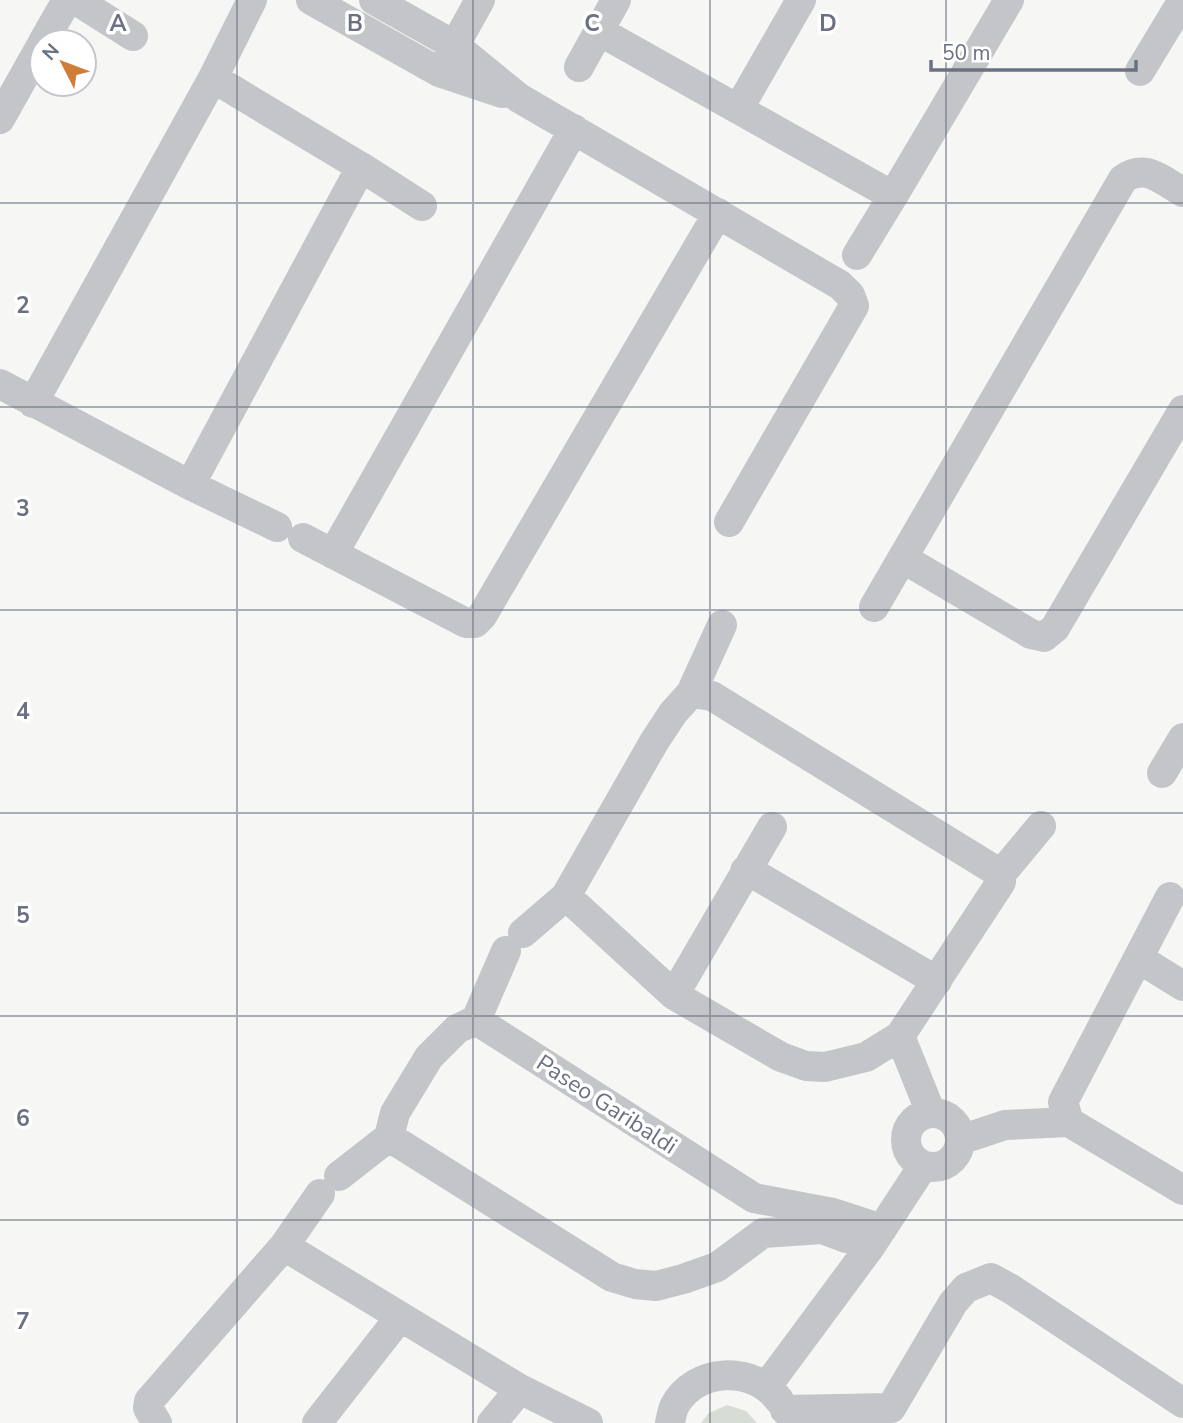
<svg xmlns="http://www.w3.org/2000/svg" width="1183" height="1423" font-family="'Nunito Sans',sans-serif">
  <rect width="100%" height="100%" fill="#f6f6f4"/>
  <path fill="#d7ddd5" d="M727,1405l19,6 11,12h-56l8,-10z"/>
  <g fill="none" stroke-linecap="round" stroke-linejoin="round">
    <path stroke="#c3c5c9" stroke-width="30" d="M76,0l57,36
      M311,0l128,72 63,21
      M374,0l80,45 65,53 321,187 10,10 4,11 -125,216
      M599,31l294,165 116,-196
      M43,42l24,-42
      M445,63l35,-63
      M579,67l37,-67
      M1140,71l43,-71
      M213,78l148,89 -171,318 87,42
      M739,108l62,-108
      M0,119l42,-75
      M361,167l61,39
      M857,255l36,-59
      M0,384l190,101
      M33,403l180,-325 39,-78
      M303,538l163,85h9l7,-7 236,-403
      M333,554l241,-425
      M904,559l127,75 13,3 11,-9 128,-218
      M874,607l249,-428c23,-16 38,1 60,13
      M691,693l31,-68
      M1162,773l21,-35
      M745,871l16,7 176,103
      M1001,874l40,-48
      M523,933l43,-37 88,-154 19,-29 18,-20 21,3 289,178v8l-101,154 -34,21 -41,10 -19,-1 -25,-9 -107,-62 -108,-99
      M1138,958l45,28
      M674,995l98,-168
      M476,1020l30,-69
      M900,1036l31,77
      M906 1140a27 27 0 1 1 54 0a27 27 0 1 1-54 0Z
      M1069,1122l-6,-20 107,-205
      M389,1137l223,140 23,7 21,2 27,-7 34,-12 46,-34 59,-4 24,9
      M960,1140l45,-15 64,-3 114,68
      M339,1176l50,-39 6,-24 34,-56 28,-28 19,-9 278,178 79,15 49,16
      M284,1246l236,143 68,34
      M767,1386l103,-139 53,-81
      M785,1410l106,-2 62,-105 13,-15 25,-10 20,11 172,114
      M157,1423l-9,-15 1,-7 135,-155 36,-52
      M317,1423l83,-106
      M492,1423l28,-34
      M670,1423c1,-5 2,-11 4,-16 20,-40 80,-42 105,-7"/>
  </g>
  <path fill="none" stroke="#697182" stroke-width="2" stroke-opacity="0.55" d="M237,0v1423M473,0v1423M710,0v1423M946,0v1423M0,203h1183M0,407h1183M0,610h1183M0,813h1183M0,1016h1183M0,1220h1183"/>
  <g text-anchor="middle" stroke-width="7" stroke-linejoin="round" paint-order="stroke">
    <g font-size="23" fill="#697182" stroke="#fff">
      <text transform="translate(607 1104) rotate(33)" y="8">Paseo Garibaldi</text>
    </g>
  </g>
  <g font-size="23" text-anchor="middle" font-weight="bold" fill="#697182" stroke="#fff" stroke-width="7" stroke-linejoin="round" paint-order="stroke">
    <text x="118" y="31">A</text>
    <text x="355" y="31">B</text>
    <text x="592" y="31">C</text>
    <text x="828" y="31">D</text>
    <text x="23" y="313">2</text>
    <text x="23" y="516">3</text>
    <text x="23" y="719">4</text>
    <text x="23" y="923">5</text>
    <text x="23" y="1126">6</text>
    <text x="23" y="1329">7</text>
  </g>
  <g transform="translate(63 63) rotate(312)"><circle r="33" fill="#ffffff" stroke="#c3c6cd" stroke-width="2"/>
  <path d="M0-5L12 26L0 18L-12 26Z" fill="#d07d3a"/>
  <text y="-10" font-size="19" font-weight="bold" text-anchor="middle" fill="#697182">N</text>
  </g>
  <path d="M931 60v10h205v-10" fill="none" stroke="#697182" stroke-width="3.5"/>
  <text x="942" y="60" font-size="21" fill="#697182" stroke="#ffffff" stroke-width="5" paint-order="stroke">50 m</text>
</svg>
